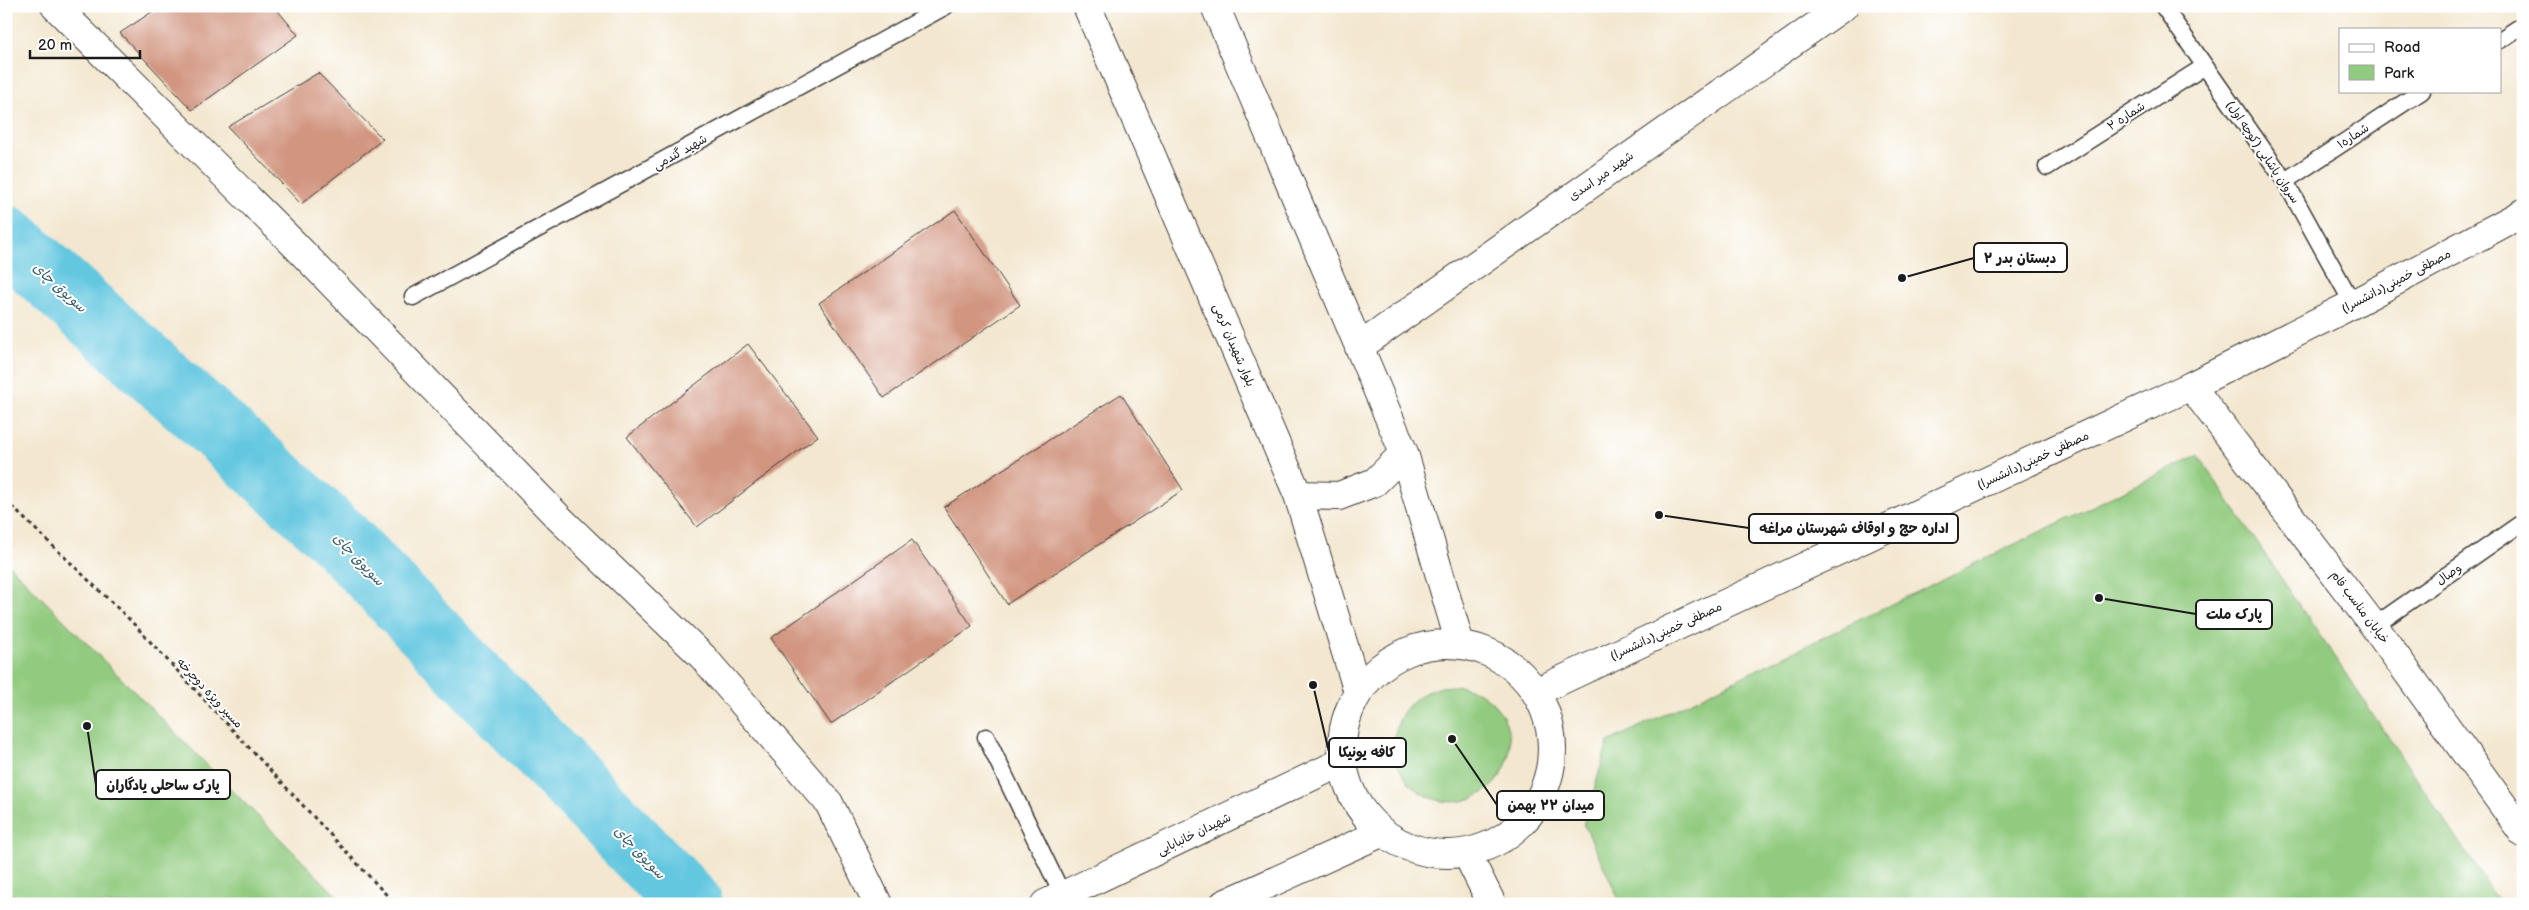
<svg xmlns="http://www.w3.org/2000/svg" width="2529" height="910" font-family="'Balsamiq Sans','Playpen Sans Arabic',sans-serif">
  <rect width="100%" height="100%" fill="#fff"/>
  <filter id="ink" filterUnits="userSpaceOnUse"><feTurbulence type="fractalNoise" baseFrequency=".02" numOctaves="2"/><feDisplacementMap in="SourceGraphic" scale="10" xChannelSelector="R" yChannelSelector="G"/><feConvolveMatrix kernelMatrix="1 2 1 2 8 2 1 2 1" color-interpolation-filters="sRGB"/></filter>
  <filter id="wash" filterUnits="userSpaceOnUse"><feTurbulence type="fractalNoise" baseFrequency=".0096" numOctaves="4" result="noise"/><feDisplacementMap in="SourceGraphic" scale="20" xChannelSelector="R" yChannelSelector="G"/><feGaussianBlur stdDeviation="1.12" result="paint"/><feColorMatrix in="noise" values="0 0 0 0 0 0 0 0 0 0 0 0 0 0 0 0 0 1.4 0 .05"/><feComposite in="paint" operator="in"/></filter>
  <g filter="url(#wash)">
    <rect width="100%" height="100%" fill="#f3e7cf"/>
    <path fill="#91cb7f" stroke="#56744e" d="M2198,455l303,449h-880l-37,-80 24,-82z
      M6,562l325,328 15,14h-340z
      M1394 744a58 58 0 1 1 116 0a58 58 0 1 1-116 0Z"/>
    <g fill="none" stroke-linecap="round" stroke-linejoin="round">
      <path stroke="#63c7e0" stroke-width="66" d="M6,238l329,296 355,370"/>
    </g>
    <g id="blocks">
      <path fill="#d19580" d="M161,6h113l24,29 -106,75 -72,-77z
        M318,73l65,66 -82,65 -73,-77z
        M955,210l65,95 -136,93 -65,-95z
        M748,344l70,92 -121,91 -70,-90z
        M1121,394l62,96 -176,114 -63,-97z
        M912,540l60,86 -141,98 -60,-86z"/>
    </g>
  </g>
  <g filter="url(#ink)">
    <use href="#blocks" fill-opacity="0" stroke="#3c3a37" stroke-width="1"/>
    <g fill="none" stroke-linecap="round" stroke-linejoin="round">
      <defs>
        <path id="service" d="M2163,6l122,175 68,123
          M2500,40l23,-15
          M2047,167l158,-101
          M2285,181l137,-90
          M413,297l533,-291
          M2374,626l149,-104
          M986,737l77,159"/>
        <path id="minor" d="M55,6l238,237 267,276 143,138 126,146 49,101
          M1359,347l485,-341
          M2191,386l183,240 149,207"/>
        <path id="tertiary" d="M1536,692l655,-306 162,-82 170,-91
          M1467,854l25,50"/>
        <path id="secondary" d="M1087,6l211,489 60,197
          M1215,6l189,447 56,191
          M1298,495l41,1 36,-14 29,-29
          M1342 749a105 105 0 1 1 210 0a105 105 0 1 1-210 0Z
          M1045,904l297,-142
          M1224,904l157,-71"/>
      </defs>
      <use href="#service" stroke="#3c3a37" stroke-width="19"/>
      <use href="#minor" stroke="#3c3a37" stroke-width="30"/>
      <use href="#tertiary" stroke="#3c3a37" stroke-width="30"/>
      <use href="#secondary" stroke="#3c3a37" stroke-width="30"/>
      <path stroke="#3c3a37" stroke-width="3" stroke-dasharray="4 4" stroke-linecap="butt" d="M6,501l123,118 266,285"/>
      <use href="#service" stroke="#fff" stroke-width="16"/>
      <use href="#minor" stroke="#fff" stroke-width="28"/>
      <use href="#tertiary" stroke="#fff" stroke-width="28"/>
      <use href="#secondary" stroke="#fff" stroke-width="28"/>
    </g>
  </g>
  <g text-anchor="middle" stroke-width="4" stroke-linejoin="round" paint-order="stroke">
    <g font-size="12" fill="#1c1c1c" stroke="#fff">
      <text transform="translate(2126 116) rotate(-33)" y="4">شماره ۲</text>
      <text transform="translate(2353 136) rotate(-33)" y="4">شماره۱</text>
      <text transform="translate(680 152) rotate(-29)" y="4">شهید گندمی</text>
      <text transform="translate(2263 152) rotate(56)" y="4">سروان پاشایی (کوچه اول)</text>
      <text transform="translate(1601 176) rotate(-35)" y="4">شهید میر اسدی</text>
      <text transform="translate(2396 281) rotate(-28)" y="4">(دانشسرا)مصطفی خمینی</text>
      <text transform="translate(1234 345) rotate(67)" y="4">بلوار شهیدان کرمی</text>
      <text transform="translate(2033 460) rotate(-25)" y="4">(دانشسرا)مصطفی خمینی</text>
      <text transform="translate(2449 574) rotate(-35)" y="4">وصال</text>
      <text transform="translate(2360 607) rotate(53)" y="4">خیابان مناسب فام</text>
      <text transform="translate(1666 631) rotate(-25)" y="4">(دانشسرا)مصطفی خمینی</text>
      <text transform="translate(210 693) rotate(47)" y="4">مسیر ویژه دوچرخه</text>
      <text transform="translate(1194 834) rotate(-26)" y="4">شهیدان خانبابایی</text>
    </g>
    <g font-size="14" font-style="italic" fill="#38606a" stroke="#fff">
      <text transform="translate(60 287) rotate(42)" y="5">سویوق چای</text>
      <text transform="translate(359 559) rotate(46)" y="5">سویوق چای</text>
      <text transform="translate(640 852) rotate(46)" y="5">سویوق چای</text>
    </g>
  </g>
  <path fill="none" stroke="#1c1c1c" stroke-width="2" d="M1902 278L1974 258M1659 515L1749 528M2099 598L2196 614M1313 685L1329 752M87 726L96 785M1452 739L1497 805"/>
  <g fill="#1c1c1c" stroke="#fff" stroke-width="2">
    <circle cx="1902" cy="278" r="5"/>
    <circle cx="1659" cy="515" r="5"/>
    <circle cx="2099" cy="598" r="5"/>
    <circle cx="1313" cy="685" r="5"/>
    <circle cx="87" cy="726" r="5"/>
    <circle cx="1452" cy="739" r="5"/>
  </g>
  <g fill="#fff" stroke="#1c1c1c" stroke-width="2">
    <rect x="1974" y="243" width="93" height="29" rx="5"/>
    <rect x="1749" y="514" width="209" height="29" rx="5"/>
    <rect x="2196" y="600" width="76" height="29" rx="5"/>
    <rect x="1329" y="738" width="77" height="29" rx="5"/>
    <rect x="96" y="770" width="134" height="29" rx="5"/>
    <rect x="1497" y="791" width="107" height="29" rx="5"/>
  </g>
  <g font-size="14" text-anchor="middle" font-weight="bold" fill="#1c1c1c">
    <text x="2020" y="263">دبستان بدر ۲</text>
    <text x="1854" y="533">اداره حج و اوقاف شهرستان مراغه</text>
    <text x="2234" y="619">پارک ملت</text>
    <text x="1367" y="757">کافه یونیکا</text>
    <text x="163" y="790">پارک ساحلی یادگاران</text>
    <text x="1551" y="810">میدان ۲۲ بهمن</text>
  </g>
  <rect width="2529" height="910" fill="none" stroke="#fff" stroke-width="25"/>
  <rect x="2339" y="28" width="162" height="65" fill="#ffffff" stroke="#a4a4a4"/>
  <rect x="2349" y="44" width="25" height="8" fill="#ffffff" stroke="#a4a4a4"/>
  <text x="2384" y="52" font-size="15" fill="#1c1c1c">Road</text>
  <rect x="2349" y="65" width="25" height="15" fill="#91cb7f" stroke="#a4a4a4"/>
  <text x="2384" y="78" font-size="15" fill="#1c1c1c">Park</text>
  <path d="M30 50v8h110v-8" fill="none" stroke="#1c1c1c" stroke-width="2.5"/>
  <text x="38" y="50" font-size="15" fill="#1c1c1c" stroke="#ffffff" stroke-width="4" paint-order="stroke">20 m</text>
</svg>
